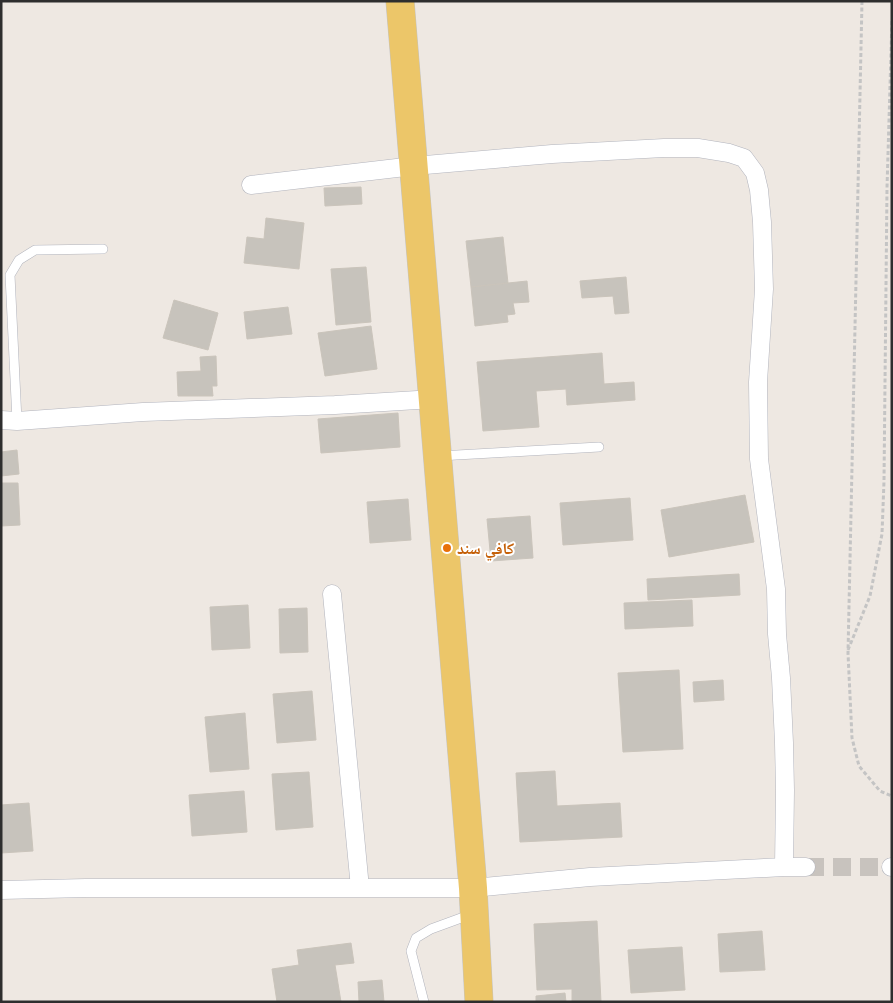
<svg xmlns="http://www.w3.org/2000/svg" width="893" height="1003" font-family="Overpass,'Noto Naskh Arabic',sans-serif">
  <rect width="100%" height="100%" fill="#eee8e2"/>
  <path fill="#c7c3bc" stroke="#cac4bb" d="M361,187l1,17 -37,2 -1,-18z
    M266,218l38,5 -5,46 -55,-6 3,-26 17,2z
    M503,237l5,46 -37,4 -5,-46z
    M366,267l5,55 -35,3 -5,-56z
    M626,277l3,36 -14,1 -2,-18 -31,2 -2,-17z
    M527,281l2,21 -16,1 2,11 -8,1 1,7 -33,4 -4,-39z
    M174,300l44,13 -10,37 -45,-12z
    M288,307l4,27 -45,5 -3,-27z
    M371,326l6,43 -52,7 -7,-43z
    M602,353l2,31 30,-2 1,18 -68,5 -1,-16 -30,2 3,36 -56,4 -6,-69z
    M216,356l1,30h-5l1,10h-35l-1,-24 24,-1 -1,-14z
    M398,413l2,34 -79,6 -3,-34z
    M17,450l2,24 -18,2v-24z
    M1,483h17l2,42 -19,1z
    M745,495l9,47 -85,15 -8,-47z
    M630,498l3,42 -70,5 -3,-42z
    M408,499l3,41 -41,3 -3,-41z
    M530,516l3,42 -42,3 -4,-42z
    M739,574l1,21 -92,5 -1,-21z
    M692,600l1,26 -68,3 -1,-26z
    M248,605l2,43 -38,2 -2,-43z
    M307,608l1,44 -28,1 -1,-44z
    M679,670l4,79 -60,3 -5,-79z
    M723,680l1,20 -30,2 -1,-20z
    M312,691l4,49 -39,3 -4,-49z
    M245,713l4,56 -39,3 -5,-55z
    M555,771l2,35 63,-3 2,34 -102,5 -4,-69z
    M309,772l4,55 -37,3 -4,-56z
    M244,791l3,41 -55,4 -3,-41z
    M29,803l4,48 -32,2v-48z
    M597,921l4,81h-29v-13l-35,1 -3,-66z
    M762,931l3,39 -45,2 -2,-38z
    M351,943l3,20 -19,2 6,37h-64l-5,-33 27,-4 -2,-15z
    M682,947l3,43 -54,3 -3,-43z
    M382,980l2,22h-25l-1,-20z
    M565,993l1,9h-30v-6z"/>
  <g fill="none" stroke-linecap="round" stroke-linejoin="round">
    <path stroke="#c8c3be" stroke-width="18" stroke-dasharray="18 9" stroke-linecap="butt" d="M806,867h85"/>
    <defs>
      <path id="service" d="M17,421l-7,-146 9,-15 16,-10 68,-1
        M439,456l160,-9
        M424,1002l-13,-51 5,-13 15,-9 41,-15"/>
      <path id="minor" d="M251,185l163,-19 138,-12 112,-6h34l31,5 15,5 11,15 4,17 3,32 2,67 -6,93 1,77 17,130 1,45 4,44 3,65 1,47 -1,77
        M1,420l16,1 126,-9 192,-7 99,-6
        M332,594l28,294
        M891,867h1
        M1,890l85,-2h387l117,-11 194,-10h22"/>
      <path id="primary" d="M400,1l73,887 6,114"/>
    </defs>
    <use href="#service" stroke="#b2b4bd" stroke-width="10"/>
    <use href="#minor" stroke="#b2b4bd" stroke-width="19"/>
    <use href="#primary" stroke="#c4c4c4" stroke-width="29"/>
    <path stroke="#c4c4c4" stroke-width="3" stroke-dasharray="4 2.5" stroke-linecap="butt" d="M862,1l-14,652 4,85 7,28 21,25 12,5
      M848,650l22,-54 12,-62 2,-53 3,-293 5,-169"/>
    <use href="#service" stroke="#fff" stroke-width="9"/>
    <use href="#minor" stroke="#fff" stroke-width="18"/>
    <use href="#primary" stroke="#ecc669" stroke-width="28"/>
  </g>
  <circle fill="#e8710a" stroke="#fff" stroke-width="2" cx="447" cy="548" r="5"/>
  <g text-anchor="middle" stroke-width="4" stroke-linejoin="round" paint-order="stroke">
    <g font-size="16" font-weight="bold" fill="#c56008" stroke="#fff" text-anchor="start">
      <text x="457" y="554">كافي سند</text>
    </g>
  </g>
  <rect width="893" height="1003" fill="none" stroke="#2e2e2e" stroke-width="5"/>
</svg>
